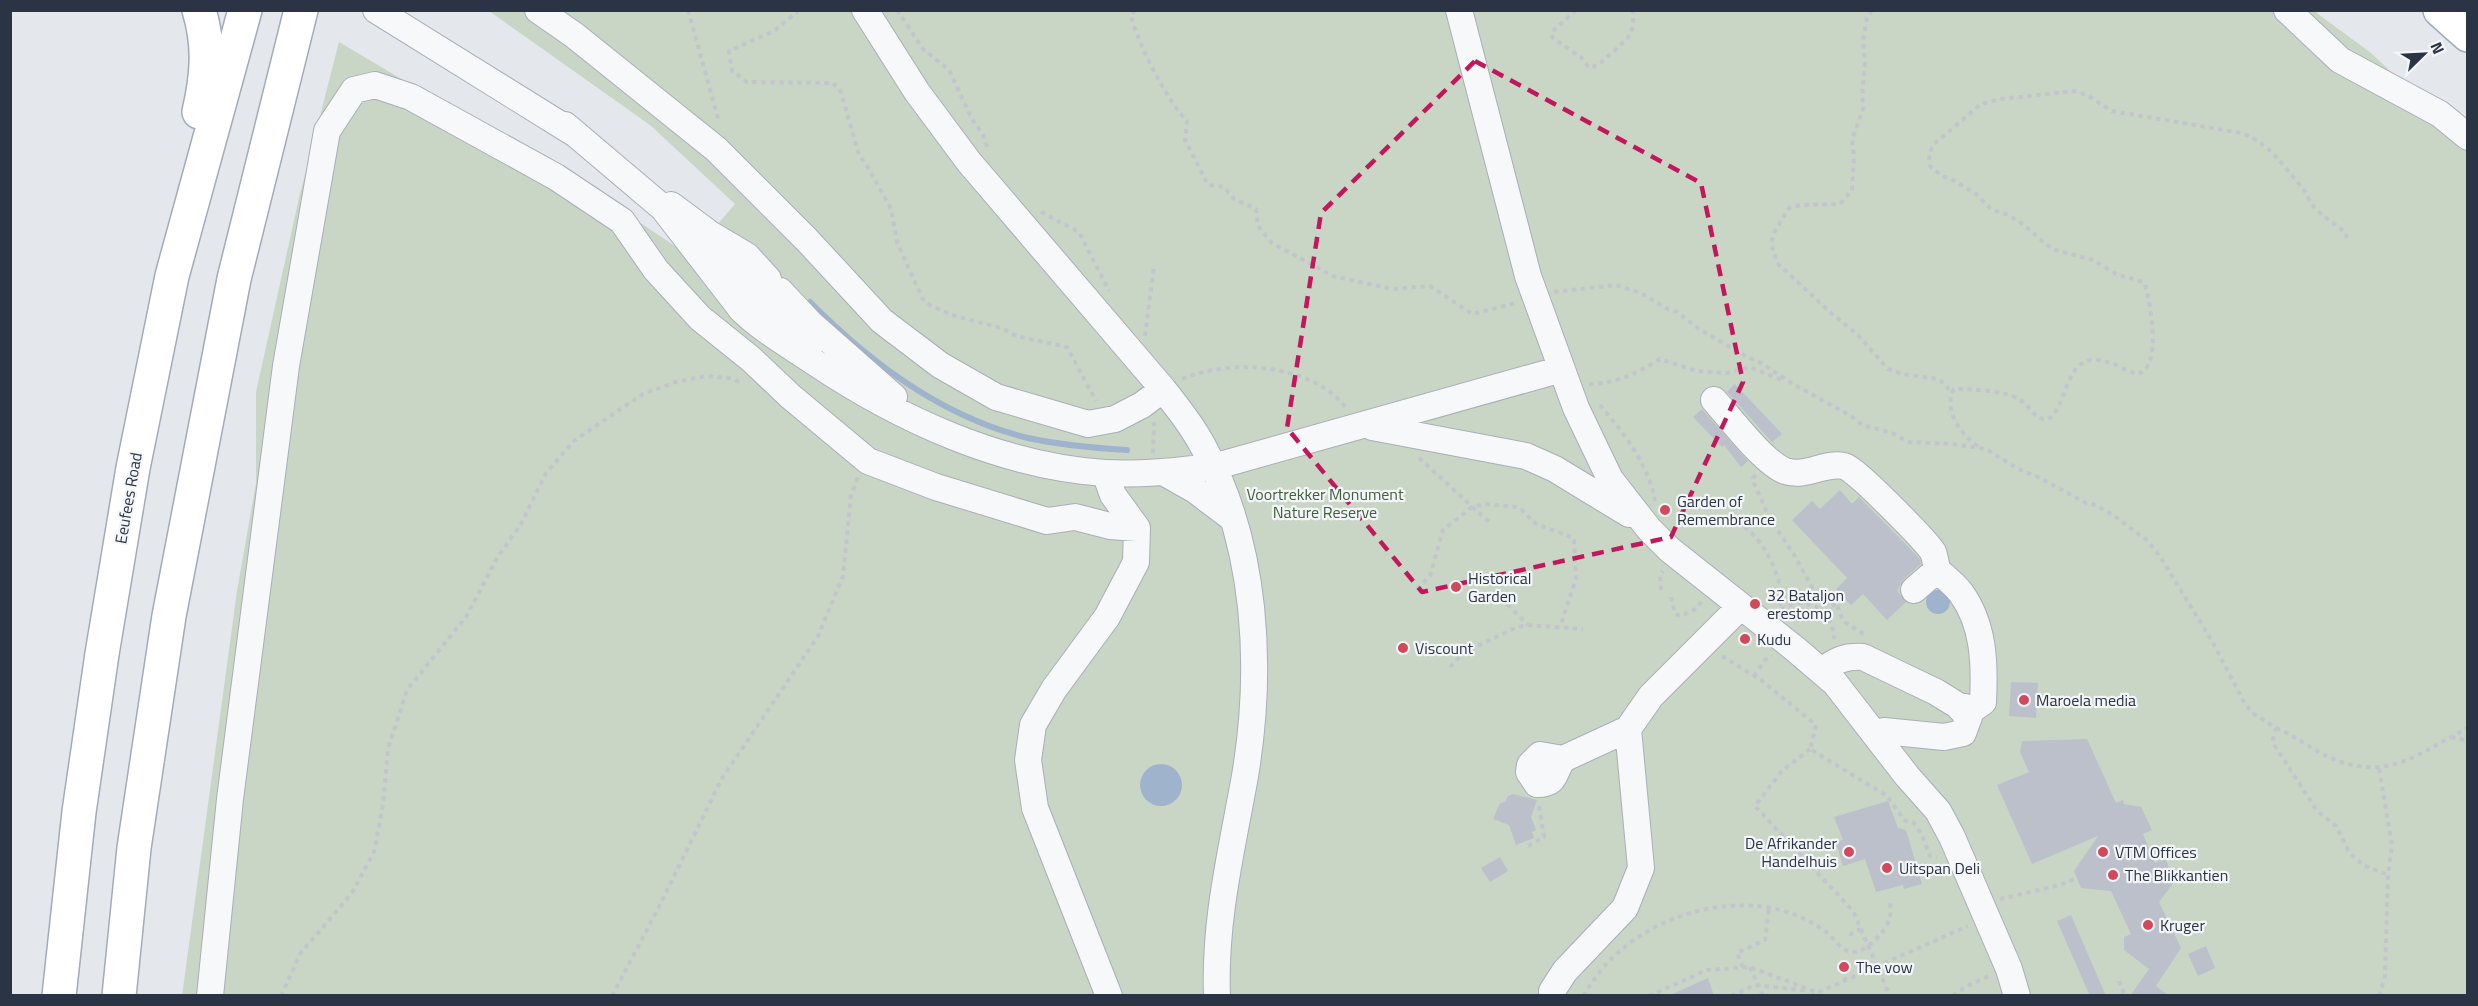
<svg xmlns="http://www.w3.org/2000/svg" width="2478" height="1006" font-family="'Titillium Web',sans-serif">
  <rect width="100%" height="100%" fill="#e4e7ec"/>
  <path fill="#c9d6c5" d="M489,11h1825l57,42 96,91v851l-2285,1 55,-405 19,-108v-91l43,-194 40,-156 267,158 84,56 45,-52 -85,-79z"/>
  <path fill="#9fb4cc" d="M1926 602a12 12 0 1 1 24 0a12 12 0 1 1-24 0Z
    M1140 785a21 21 0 1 1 42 0a21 21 0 1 1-42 0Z"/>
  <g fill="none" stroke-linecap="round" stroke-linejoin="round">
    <path stroke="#9fb4cc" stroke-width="6" d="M810,302c61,61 132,115 218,136 32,7 66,10 99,12"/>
  </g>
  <path fill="#bbc0ca" d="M1735,384l47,50 -10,8 -45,-50z
    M1702,409l46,52 -7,6 -17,-22 -2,2 -29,-30z
    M1840,490l12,14 7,-7 61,62 1,5 -17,15 -7,12 9,11 -19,18 -24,-26 -12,11 -15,-16 11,-11 -55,-58 20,-19 8,8z
    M2011,682l27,1 -2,35 -27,-2z
    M2087,739l29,64 7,-3 1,4 17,3 11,23 -9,4 12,29 10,-5 10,23 -16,21 22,46 -25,38 13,10h-39l19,-27 -25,-19v-13l7,-3 -20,-43 -30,-3 -7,-17 24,-35 -66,28 -35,-79 32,-13 -9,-20 2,-11z
    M1513,794l24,6 -6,17 5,13 -4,2 2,6 -18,7 -7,-20 -16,-6 7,-16 5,-1 3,-6z
    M1888,801l10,27 8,2 16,54 -18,5 -1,-4 -27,7 -11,-33 -22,7 -7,-24 7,-2 -9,-23z
    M1500,857l8,14 -18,11 -9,-14z
    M2071,915l35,81h-16l-33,-75z
    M2206,946l9,22 -17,8 -10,-22z
    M1708,978l6,18h-46z"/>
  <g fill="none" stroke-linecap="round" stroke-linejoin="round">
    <defs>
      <path id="minor" d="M376,10l201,125
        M538,10l36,25 142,114 91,91 75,81 58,44 56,32 92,27 27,-5 27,-14 21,-16
        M865,10l52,82 52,70 194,227c15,19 30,38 41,59 53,98 59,220 41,328 -13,73 -31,144 -28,220
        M1459,10l69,266 48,132 34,71 39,50 21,21 124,98 41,35 72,93 31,35 14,26 57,132 8,27
        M2287,10l53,50 100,54 28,23
        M565,125l98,83 78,101c21,21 48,36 73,53 85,57 187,104 291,111 36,2 72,-2 108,-6l349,-98
        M671,205l39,29 37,22 21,23
        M713,239l23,33 19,20
        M780,291l30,32 84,74
        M766,305l45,39
        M1714,400c17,19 49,62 71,71 21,7 39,-9 59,-5 10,1 82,75 89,86 2,5 3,12 4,18l-23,20
        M1372,427l154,29 29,13 74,45
        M1163,472l32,18 37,28
        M1105,473l8,22 24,33 -1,34 -29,55 -53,72 -21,36 -5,35 7,48 74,188
        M1822,671c14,-11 23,-15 41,-14l73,35 21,13 16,4 10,-7c2,-39 1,-77 -22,-109 -6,-8 -16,-16 -24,-23
        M1876,734l8,-3 60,6 19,-4 6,-16 -12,-12
        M1563,759l-23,-4 -10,10 -1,7 8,12c21,0 16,-12 26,-25l65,-30 23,-33 89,-89
        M1552,991l13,-20 60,-63 16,-40 -13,-139
        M210,996l20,-197 56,-433 41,-235 27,-41 21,-5 36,12 145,80 66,44 34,49 44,48 51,41 39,37 78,65 68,26 111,34 28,-4 35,9 27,2"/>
      <path id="major" d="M2440,10l28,25
        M199,112c8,-35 11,-66 0,-102
        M59,996l20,-184 23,-158 31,-186 39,-192 73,-266
        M119,996l15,-148 35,-232 65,-337 67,-269"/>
    </defs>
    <use href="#minor" stroke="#a9aeb7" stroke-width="28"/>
    <use href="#major" stroke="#a3abb8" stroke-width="36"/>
    <path stroke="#c2c5cb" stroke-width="4" stroke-dasharray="4.5 4.5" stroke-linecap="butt" d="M688,10l31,112
      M799,10l-25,21 -45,20 3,20 15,11 86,1 8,9 18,63 10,14 22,40 6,33 25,56 8,7 22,10 52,14 12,7 51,11 29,54
      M897,10l26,39 26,21 23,49 11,16 5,14
      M1135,10l-4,6c8,30 35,83 56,105l-2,19 23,45 16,2 10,12 22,10 2,17 14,17 61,33 59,13 38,-3 42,28 44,-11
      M1576,10l-25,23 2,5 30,21 6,9c12,-3 15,-9 24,-16 17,-16 21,-16 20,-42
      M1872,10l-5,8 -4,23 2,22 -3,35 2,8 -12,34 2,16 -2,34 -12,14 -39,1 -12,3 -14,23 -4,12 6,20 54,50 27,22 30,34 15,5 35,5 8,6 5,9
      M1041,212l38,20 30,59
      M1554,292l62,-7 25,8 28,17 8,2 22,17 48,28 14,6 32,21 58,32 11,9 30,8 17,9 44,2 33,5 32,20 20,8 48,26 10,2 17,10 35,26 13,17 51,83 33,63 9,10 22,14 -3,11 2,7 42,65 19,15 13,26 14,13 25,10
      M1145,336l9,-71
      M1182,379c43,-18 104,-16 144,10 8,5 14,13 21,19
      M1589,384c26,0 49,-11 71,-25l36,12 31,2 23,-6 34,14
      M1600,405c23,28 49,59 55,96
      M1978,446c-16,-10 -36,-37 -24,-57 16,0 52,2 65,10 13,8 12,18 28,21 21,-12 17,-64 51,-60 14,1 27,11 40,14 25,-8 12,-70 7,-90l-7,-4 -20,-5 -25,-15 -41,-11 -28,-24 -16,-10 -17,-6 -15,-15 -25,-15 -9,-3 -12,-10 -1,-12 5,-10 47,-40 20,-5 74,-8 12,4 25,16 129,22c29,10 43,34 62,56 5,6 7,15 13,20 9,9 20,16 30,24l1,7
      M1153,453l1,-31
      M1419,458l71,65
      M1756,475l-3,3 1,5 15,34 27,41 18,33 7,5 15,6 7,19 22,14
      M1730,516c30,19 45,44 52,79l-5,2 6,12
      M1712,517l8,5
      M1417,589l13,-13 13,-46 29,-23 13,-3 31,3 6,3 14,14 38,14 2,41 -16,48
      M1661,590l-1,-15 3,-4
      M1512,596l-4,9 20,20
      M1671,597l4,17 6,2 17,-8 4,-9
      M1781,610c24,-18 53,1 53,29
      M1825,612l18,-15
      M1722,656l39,24 55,45 -6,24 77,47 17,24 9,2 8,11 9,23 7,1
      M1450,667l13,-14 52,-25 13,-3 55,4
      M1754,676l11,-16 7,-4
      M2276,728c20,8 37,23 57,31 58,23 86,-7 135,-31
      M2451,737l17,4
      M1810,749l-28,22 -27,35 98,105 37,85
      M1528,846l16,-9 -5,-32
      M2000,899l60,-14 17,-7
      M1851,936v-2l10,-5
      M1743,967l-6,-14 28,-13 4,-32
      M1750,967l13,29
      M1841,969l5,11
      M2119,981l6,15
      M281,996l19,-42 52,-61 22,-41 9,-47 5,-56 19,-59 59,-73 31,-59 24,-34 25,-51 29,-33 68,-46 33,-12 30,-6 23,2 14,5
      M612,996l49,-93 60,-123 97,-144 25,-60 8,-81 7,-18
      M1583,996c11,-17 22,-33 38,-46 45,-39 120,-58 177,-34 10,4 20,10 28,16 7,5 16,19 25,20 14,2 36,-21 39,-35 1,-5 0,-12 0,-18
      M1649,996l58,-26 43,-3 66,25
      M1700,996h2
      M1731,996l24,-11 54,6
      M1810,996l158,-70
      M1953,996l12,-9 26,-12
      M2379,996l6,-20 3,-101 4,-30 -13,-77"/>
    <use href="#minor" stroke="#f7f8fa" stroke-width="26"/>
    <use href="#major" stroke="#fff" stroke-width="33"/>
  </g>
  <path fill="none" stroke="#c2185b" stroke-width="4.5" stroke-dasharray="12 8" stroke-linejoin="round" d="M1475,61l226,122 42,199 -72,155 -249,55 -135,-164 34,-215z"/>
  <g fill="#d1495b" stroke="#f4f6f9" stroke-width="2">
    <circle cx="1665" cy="510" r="6"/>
    <circle cx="1456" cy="587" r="6"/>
    <circle cx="1755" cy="604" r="6"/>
    <circle cx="1745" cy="639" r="6"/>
    <circle cx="1403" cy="648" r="6"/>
    <circle cx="2024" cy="700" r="6"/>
    <circle cx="1849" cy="852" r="6"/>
    <circle cx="2103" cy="852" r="6"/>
    <circle cx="1887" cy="868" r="6"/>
    <circle cx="2113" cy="875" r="6"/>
    <circle cx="2148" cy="925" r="6"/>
    <circle cx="1844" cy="967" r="6"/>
  </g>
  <g text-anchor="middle" stroke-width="4.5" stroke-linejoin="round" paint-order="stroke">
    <g font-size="16" fill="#3f6138" stroke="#f4f6f9">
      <text x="1325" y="500">Voortrekker Monument<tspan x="1325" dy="18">Nature Reserve</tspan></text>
    </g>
    <g font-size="16" fill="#2b3445" stroke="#f4f6f9">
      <text transform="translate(128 498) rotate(-80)" y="6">Eeufees Road</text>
    </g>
    <g font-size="16" fill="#2b3445" stroke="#f4f6f9" text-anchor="start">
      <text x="1677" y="507">Garden of<tspan x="1677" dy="18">Remembrance</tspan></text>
      <text x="1468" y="584">Historical<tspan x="1468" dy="18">Garden</tspan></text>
      <text x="1767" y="601">32 Bataljon<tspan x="1767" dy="18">erestomp</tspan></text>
      <text x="1757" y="645">Kudu</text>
      <text x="1415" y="654">Viscount</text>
      <text x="2036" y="706">Maroela media</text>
      <text x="1837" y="849" text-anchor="end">De Afrikander<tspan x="1837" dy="18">Handelhuis</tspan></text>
      <text x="2115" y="858">VTM Offices</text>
      <text x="1899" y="874">Uitspan Deli</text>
      <text x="2125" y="881">The Blikkantien</text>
      <text x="2160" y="931">Kruger</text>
      <text x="1856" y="973">The vow</text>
    </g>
  </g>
  <rect width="2478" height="1006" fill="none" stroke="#2b3445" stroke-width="24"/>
  <g transform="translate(2424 54) rotate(66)" stroke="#f4f6f9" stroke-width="4.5" paint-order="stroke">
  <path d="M0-4.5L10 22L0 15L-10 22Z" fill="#2b3445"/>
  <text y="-9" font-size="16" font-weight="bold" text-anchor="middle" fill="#2b3445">N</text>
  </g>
</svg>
